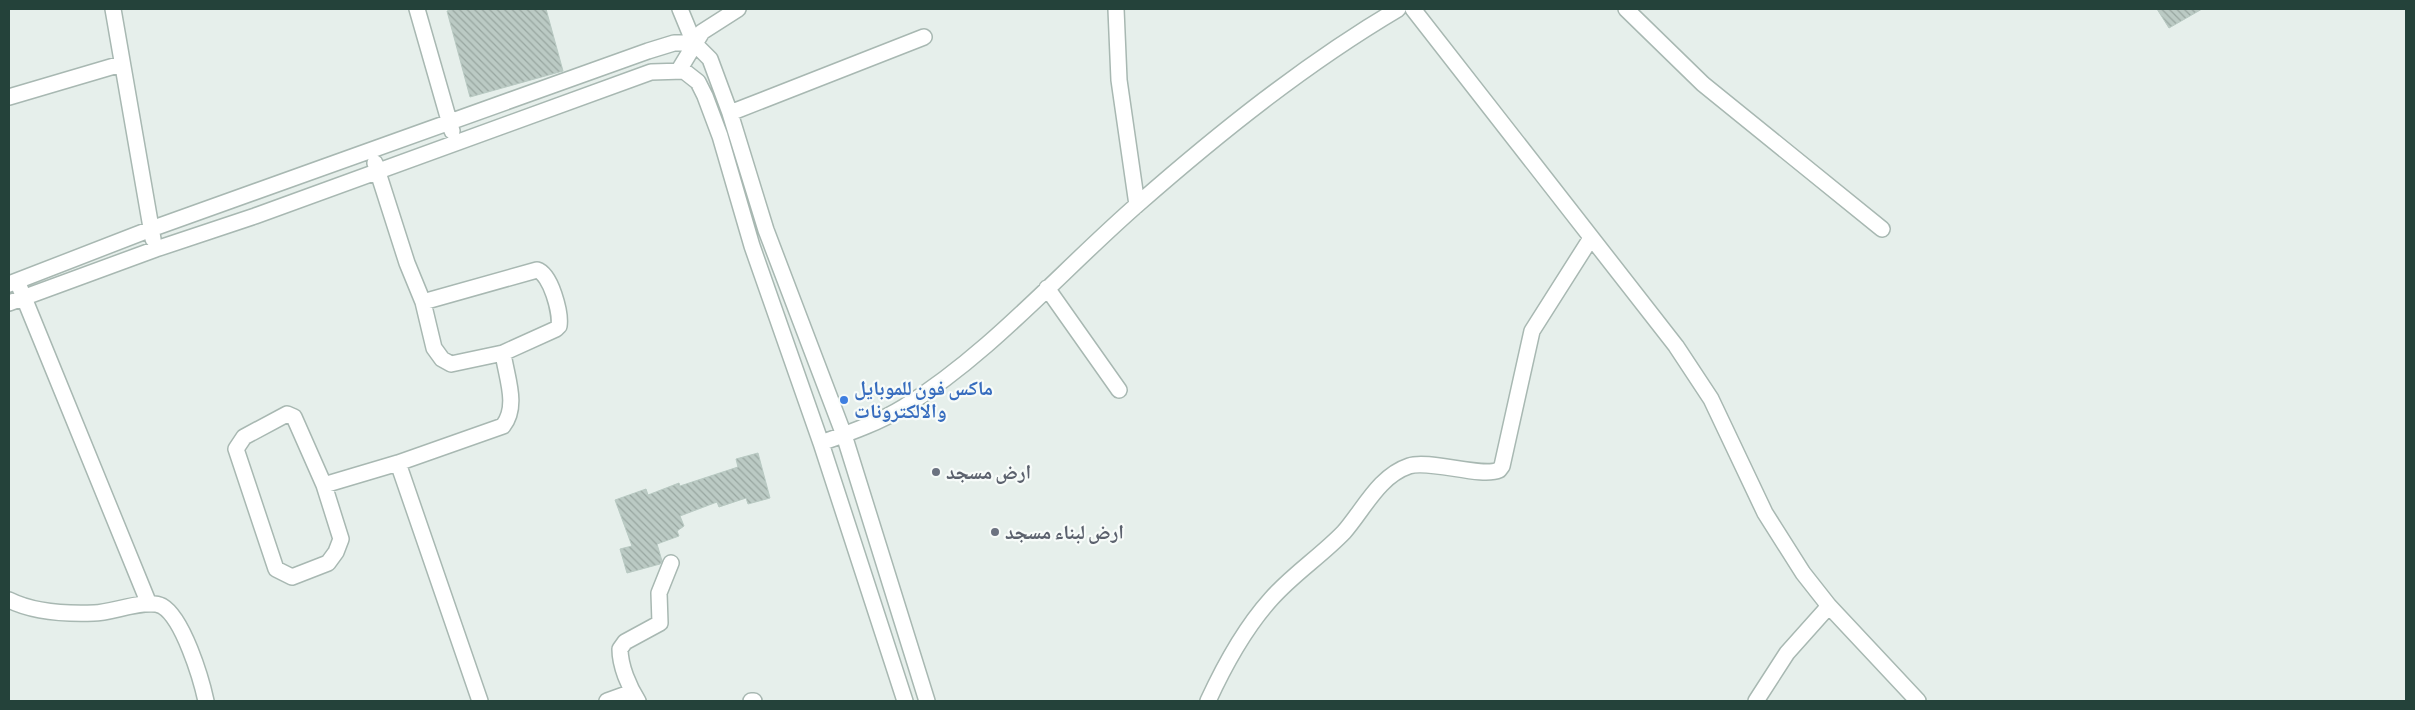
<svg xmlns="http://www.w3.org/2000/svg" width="2415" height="710" font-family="'Alegreya Sans','Noto Naskh Arabic',sans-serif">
  <defs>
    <pattern id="building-back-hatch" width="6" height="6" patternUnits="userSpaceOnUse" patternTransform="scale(1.25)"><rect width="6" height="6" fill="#bbcac4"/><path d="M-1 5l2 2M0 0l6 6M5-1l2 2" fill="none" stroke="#98a6a0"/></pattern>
  </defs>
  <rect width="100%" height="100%" fill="#e6efeb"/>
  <path fill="url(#building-back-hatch)" stroke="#b8c9c2" d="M456,9h90l17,62 -93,26 -23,-86z
    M2157,9h45l-33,19z
    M758,453l12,45 -22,6 -2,-6 -27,9 -2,-5 -37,14 4,10 -7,5 2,5 -22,8 5,17 -2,3 -33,9 -7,-24 12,-3 -17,-46 31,-11 2,6 31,-12 1,3 58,-19 -2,-8z"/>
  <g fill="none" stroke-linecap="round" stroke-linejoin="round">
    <defs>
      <path id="minor" d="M113,9l40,230
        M417,9l35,122
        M680,9l14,34
        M1116,9l3,71 18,125
        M1413,9l263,337 35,53 54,114 38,60 26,33 89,95
        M1626,9l77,75 179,145
        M679,70l23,-38 36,-23
        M9,97l112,-33
        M730,113l194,-76
        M375,163l32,100 16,39 11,46 8,11 9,5 52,-11 53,-24 3,-3c2,-13 -8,-52 -22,-56l-114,32
        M9,284l142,-55 497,-178 26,-8h20l16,16 20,54 36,117 78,205 83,266
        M20,288l129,316
        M1047,288l72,102
        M9,303l147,-54 99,-33 396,-144 33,-1 14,11 7,14 15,40 32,110 69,197 84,258
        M287,414l7,3 30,68 17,54 -5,13 -8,11 -36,14 -16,-8 -40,-120 8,-12z
        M821,443c28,-10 57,-20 83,-36 88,-55 156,-135 234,-203 81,-71 167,-140 260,-195
        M324,485l74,-22
        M9,600c24,12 59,14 85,13 18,0 53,-15 68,-7 21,12 39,72 44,95
        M480,701l-82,-238 105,-37c16,-20 3,-50 0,-73
        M607,701l25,-9
        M638,701c-9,-14 -18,-35 -18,-52l5,-7 35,-19 -1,-30 12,-30
        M751,701h3
        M1208,701c17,-37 36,-72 63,-102 22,-25 50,-43 73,-67 20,-23 35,-56 65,-66 20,-7 72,12 90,4l3,-4 30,-135 59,-93
        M1756,701l31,-48 42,-47"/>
    </defs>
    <use href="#minor" stroke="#a8b8b2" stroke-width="18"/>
    <use href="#minor" stroke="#fff" stroke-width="15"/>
  </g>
  <circle fill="#3f7fe0" stroke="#f7fbf9" stroke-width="2" cx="844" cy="400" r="5"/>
  <g fill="#6b7280" stroke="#f7fbf9" stroke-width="2">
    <circle cx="936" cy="472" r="5"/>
    <circle cx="995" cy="532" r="5"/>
  </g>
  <g text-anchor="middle" stroke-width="4.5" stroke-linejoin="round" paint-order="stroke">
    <g font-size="20" font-weight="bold" fill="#366cbe" stroke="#f7fbf9" text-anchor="start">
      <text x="854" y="395">ماكس فون للموبايل<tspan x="854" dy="23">والالكترونات</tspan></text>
    </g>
    <g font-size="20" font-weight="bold" fill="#5b616d" stroke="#f7fbf9" text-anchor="start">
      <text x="946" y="479">ارض مسجد</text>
      <text x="1005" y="539">ارض لبناء مسجد</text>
    </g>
  </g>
  <rect width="2415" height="710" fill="none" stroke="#24423a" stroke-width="20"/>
</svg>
